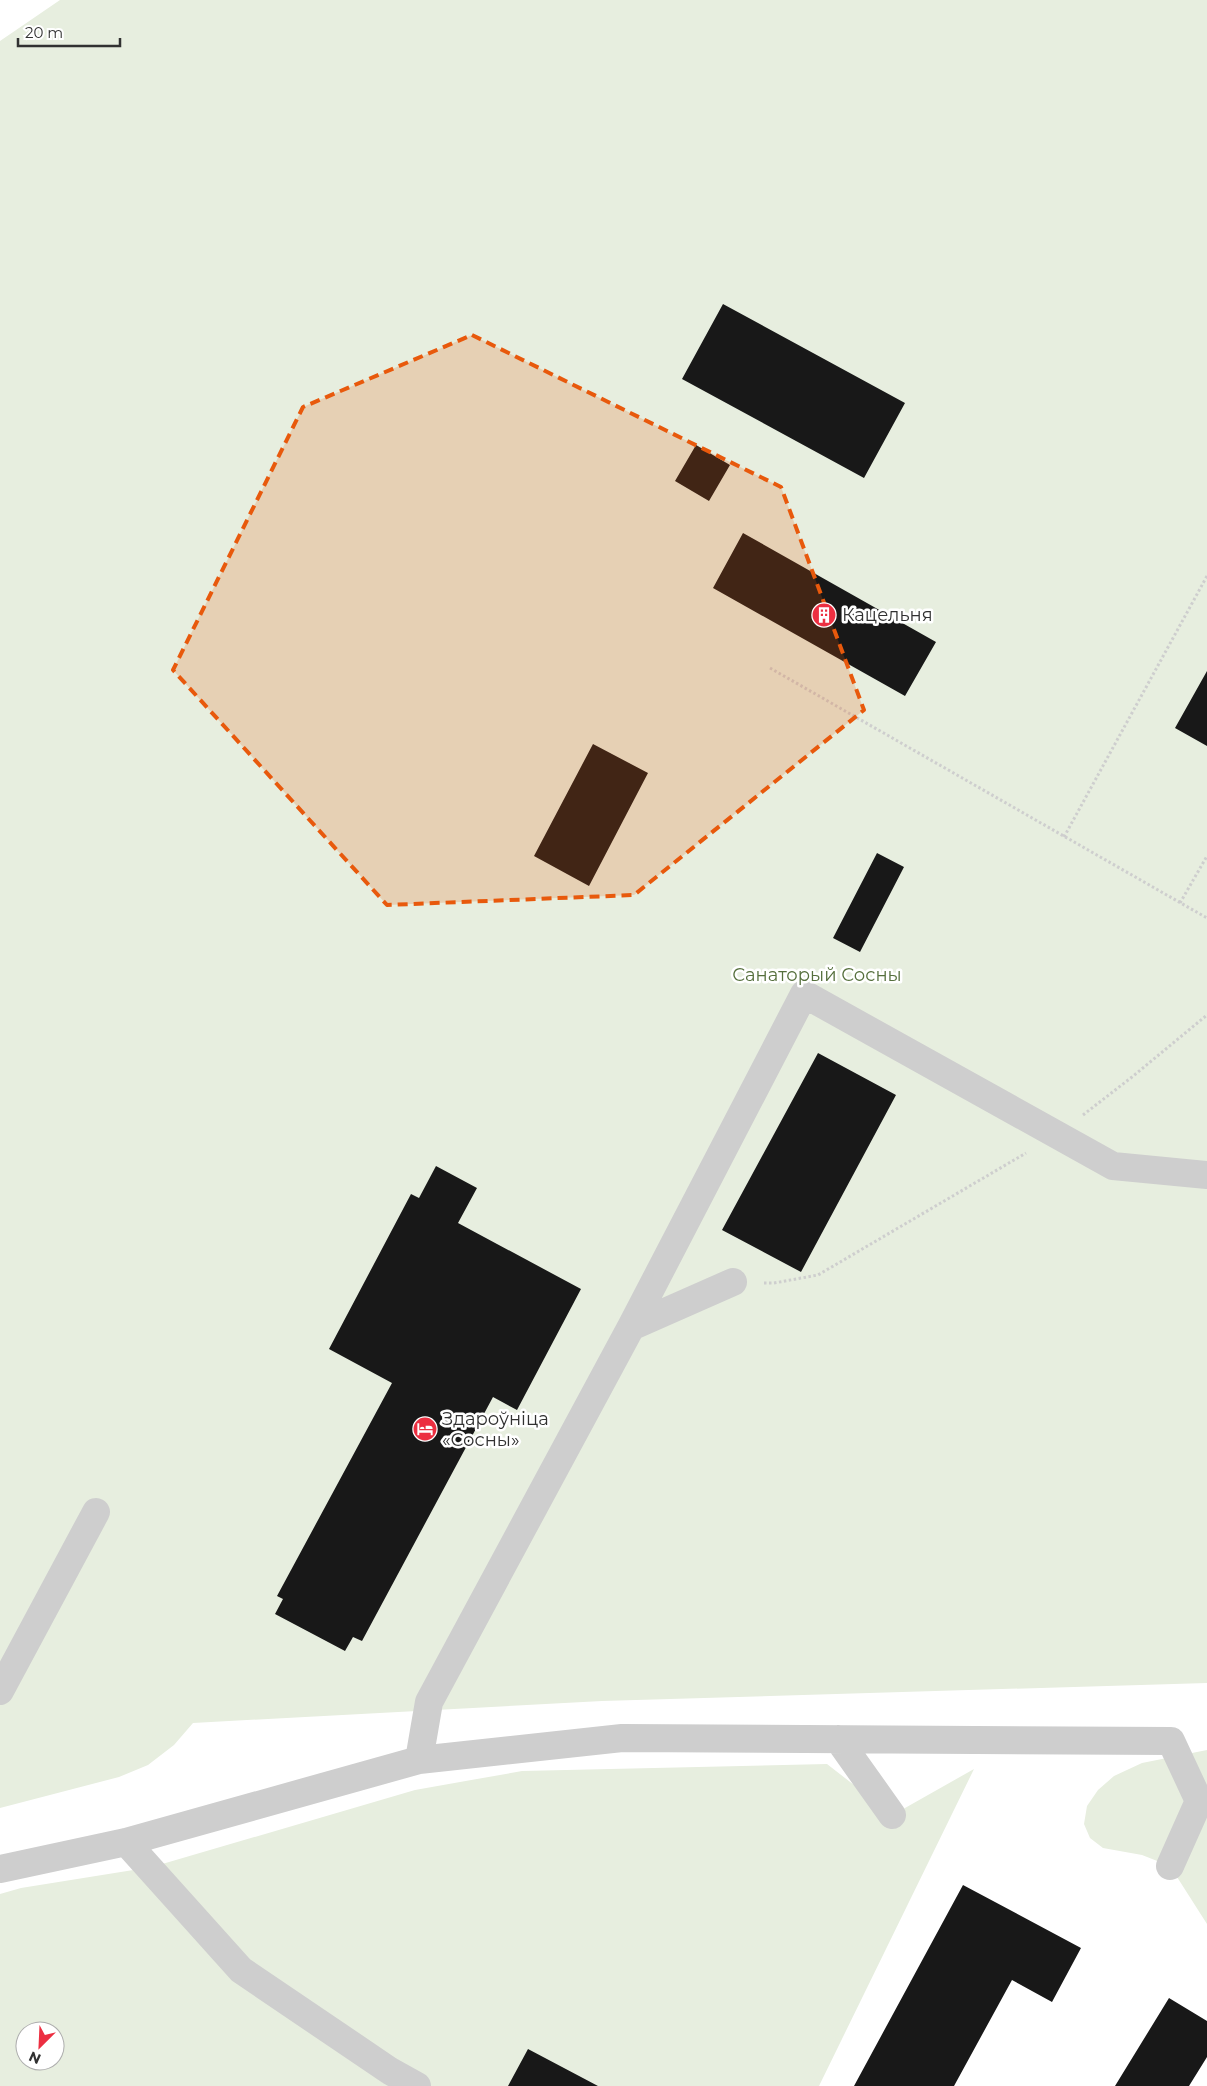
<svg xmlns="http://www.w3.org/2000/svg" width="1207" height="2086" font-family="Montserrat,sans-serif">
  <rect width="100%" height="100%" fill="#fff"/>
  <path fill="#e7eedf" fill-rule="evenodd" d="M60,0h1147v1683l-605,18 -409,22 -19,22 -26,20 -29,12 -119,31v-1767z
    M1207,1750v174l-37,-58 -28,-11 -39,-7 -13,-10 -6,-14 3,-18 11,-16 16,-14 28,-13z
    M827,1764l27,21 28,36 92,-52 -155,317h-819v-192l21,-6 131,-21 263,-77 107,-19zM25,2031h30v30h-30z"/>
  <path fill="#181818" d="M723,304l182,99 -41,75 -182,-99z
    M696,445l34,20 -21,36 -34,-20z
    M743,533l193,109 -31,54 -192,-108z
    M1207,671v75l-32,-18z
    M593,744l55,29 -59,113 -55,-30z
    M877,853l27,14 -44,85 -27,-14z
    M818,1053l78,42 -95,177 -79,-42z
    M436,1166l41,22 -19,35 123,66 -64,121 -24,-13 -131,244 -9,-4 -8,14 -70,-37 8,-15 -6,-3 115,-213 -63,-34 82,-155 8,4z
    M963,1885l118,63 -29,54 -40,-22 -58,106h-100z
    M1169,1998l38,23v36l-18,29h-74z
    M528,2049l70,37h-90z"/>
  <g fill="none" stroke-linecap="round" stroke-linejoin="round">
    <path stroke="#cecece" stroke-width="3" stroke-dasharray="2.5 2.5" stroke-linecap="butt" d="M770,668l437,250
      M1064,837l143,-261
      M1180,903l27,-47
      M1083,1115l49,-38 75,-62
      M764,1283h10l44,-8 208,-122"/>
    <path stroke="#cecece" stroke-width="28" d="M631,1327l173,-333 309,172 94,9
      M0,1691l96,-179
      M838,1739l54,76
      M419,1760l10,-58 202,-375 102,-45
      M126,1842l115,128 149,101 27,15
      M0,1869l126,-27 293,-82 203,-22 549,3 28,60 -29,65"/>
  </g>
  <path fill="#e8590c" fill-opacity="0.2" stroke="#e8590c" stroke-width="4" stroke-dasharray="10 6" stroke-linejoin="round" d="M472,335l309,152 83,223 -230,185 -247,10 -214,-235 130,-263z"/>
  <defs>
    <symbol id="building-disc" viewBox="-11 -11 22 22"><circle r="9.5" fill="#ec2f41" stroke="#fff"/><path d="M-4-6H4V6H1V3H-1V6H-4ZM-2.5-4.3h1.7v1.8h-1.7ZM.8-4.3h1.7v1.8H.8ZM-2.5-1h1.7V.8h-1.7ZM.8-1h1.7V.8H.8Z" fill="#fff"/></symbol>
    <symbol id="hotel-disc" viewBox="-11 -11 22 22"><circle r="9.5" fill="#ec2f41" stroke="#fff"/><path d="M-6-4.5h1.5V1H6V5H4.5V3h-9V5H-6ZM-4 0a1.8 1.8 0 1 1 3.6 0ZM.5 0V-2.5h3Q6-2.5 6 0Z" fill="#fff"/></symbol>
  </defs>
  <g fill-rule="evenodd">
    <use href="#building-disc" x="810" y="601" width="28" height="28"/>
    <use href="#hotel-disc" x="411" y="1415" width="28" height="28"/>
  </g>
  <g text-anchor="middle" stroke-width="5" stroke-linejoin="round" paint-order="stroke">
    <g font-size="18" fill="#313131" stroke="#fff" text-anchor="start">
      <text x="842" y="621">Кацельня</text>
      <text x="442" y="1425">Здароўніца<tspan x="442" dy="21">«Сосны»</tspan></text>
    </g>
    <g font-size="18" fill="#556f3c" stroke="#fff">
      <text x="817" y="981">Санаторый Сосны</text>
    </g>
  </g>
  <g transform="translate(40 2046) rotate(204)"><circle r="24" fill="#ffffff" stroke="#adadad"/>
  <path d="M0-4L9 19L0 12L-9 19Z" fill="#ec2f41"/>
  <text y="-8" font-size="14" font-weight="bold" text-anchor="middle" fill="#313131">N</text>
  </g>
  <path d="M18 38v8h102v-8" fill="none" stroke="#313131" stroke-width="2.5"/>
  <text x="25" y="38" font-size="15" fill="#313131" stroke="#ffffff" stroke-width="4" paint-order="stroke">20 m</text>
</svg>
